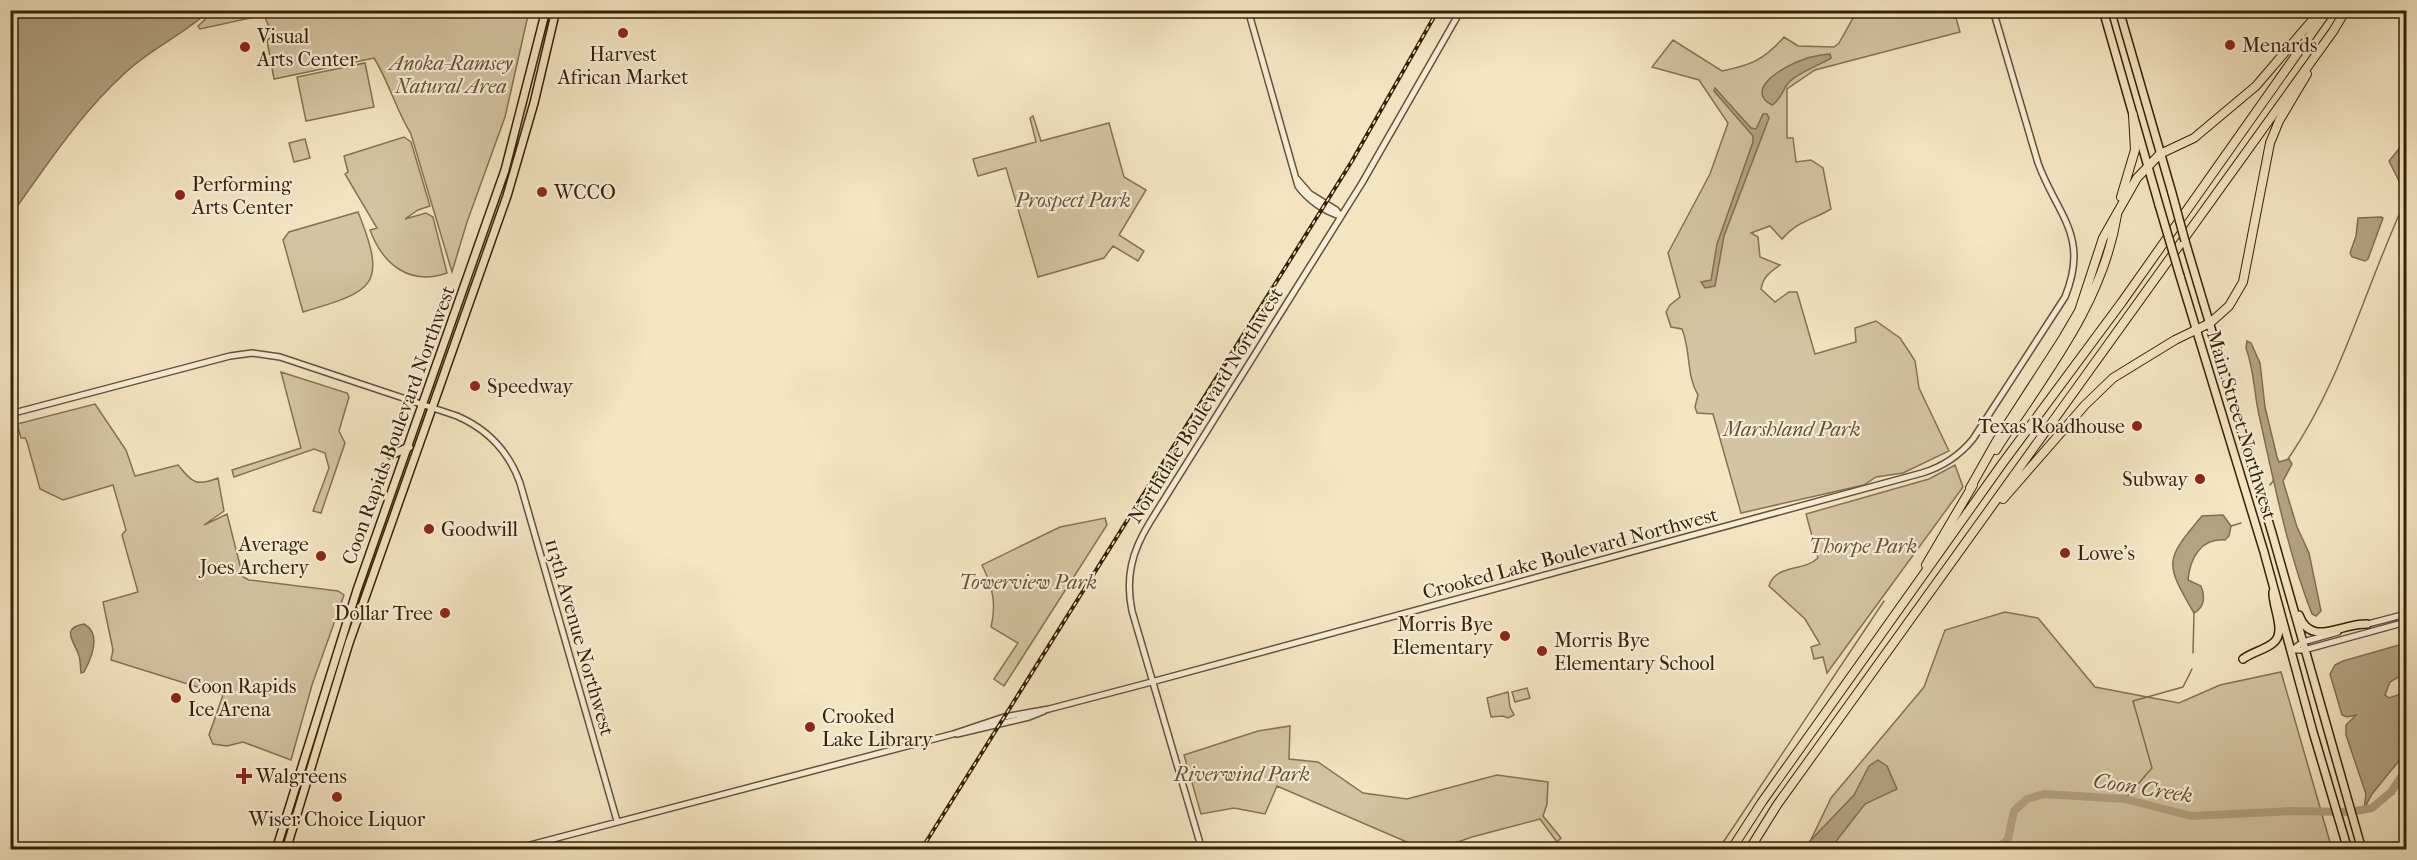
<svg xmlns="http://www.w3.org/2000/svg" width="2417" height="860" font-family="'IM FELL French Canon',serif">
  <rect width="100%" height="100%" fill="#f5e5c3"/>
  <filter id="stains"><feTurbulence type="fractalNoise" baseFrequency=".00333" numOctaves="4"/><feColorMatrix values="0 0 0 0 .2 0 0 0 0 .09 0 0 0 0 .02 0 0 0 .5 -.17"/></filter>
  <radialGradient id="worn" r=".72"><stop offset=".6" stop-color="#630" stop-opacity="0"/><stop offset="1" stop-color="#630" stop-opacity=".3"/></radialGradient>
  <path fill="#d5c4a3" stroke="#867254" stroke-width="1.5" d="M215,10l314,1 -24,106 -38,105 -15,50 -41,-138c-15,-24 -22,-52 -37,-76l-100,21 -7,-39 6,-4 -9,-21 -64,14 -2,-3z
    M1857,11h97l6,21 -145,38 -28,19v49h6l3,24 15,-2 12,8 8,41c-20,12 -34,12 -49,30l-12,-13 -19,7 7,4 2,20 20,8c-10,7 -17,12 -19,24l14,13 14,-10h8l18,62 41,-12 -1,-14 21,-7 24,17 10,15 5,8 4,27 30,63 -46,22 -27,4 -12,8 -123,28 -28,-99 -16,-1 -2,-6 3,-12c-12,-20 -7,-44 -16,-66l-11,-2 -5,-15 4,-7 10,-8 -12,-44 42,-79 18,-51 -29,-43 -47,-13 21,-27 49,31c29,-6 42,-11 62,-34l14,9 36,1 5,-4z
    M365,63l9,44 -68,14 -9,-44z
    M1033,116l8,25 68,-18 15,54 22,13 -27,45 25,16 -6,10 -25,-15 -9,12 -66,19 -32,-109 -28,8 -5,-17 63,-17 -6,-24z
    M404,137l7,5 19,64 -12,4 -13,9 21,-6 7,4 14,56c-37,13 -64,-8 -77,-43l7,-2 -32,-54 3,-2 -4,-16z
    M305,139l5,19 -16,4 -5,-19z
    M358,212c30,74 16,79 -55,100l-20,-72 6,-8z
    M281,372l66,21 2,4 -10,34 6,12 -24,70 -8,-2 16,-43 -4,-15 -11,-4 -80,28 -2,-7 69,-22z
    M95,404l31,46 9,26 43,-11c14,17 17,22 40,13l6,33 -20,14 23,-11 16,63 6,3 89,11 6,4 -32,90 -21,75 -48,-18 -16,4 -14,-2 -4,-9 14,-40 -112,-35 2,-10 -10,-48 35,-10 -16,-57 4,-5 -13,-45 -50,15 -23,-11 -13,-47 -2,-4h-4l-4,-14z
    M1955,465l8,22 -136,186 -4,-16 -9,2 -3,-12 9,-3 -15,-25 -36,-33c6,-22 35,-14 49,-28l-12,-44 123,-35z
    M1105,518l2,7 -103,161 -10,-7 24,-36 -27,-16c6,-24 1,-41 -9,-62l78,-38z
    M2005,612l33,6 57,69 84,16 41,-18 61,-13 51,177 -526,1 25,-52 93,-111 21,-57z
    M1527,688l3,10 -15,4 -3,-10z
    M1508,692l2,15 4,8 -6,3 -5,-2 -12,1 -4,-19z
    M1290,726l-1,33 29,3 45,31 44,6 90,-24 51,7 -1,22 -4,12 18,22 -4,4 -17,-23 -68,18 -34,12h-15l-146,-63 -12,28 -31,-6 -33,6 -17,-59 74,-24z"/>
  <path fill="#b4a283" stroke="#826e51" stroke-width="1.5" d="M11,10l198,1c-26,24 -59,38 -84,62 -47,43 -78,92 -114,142z
    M1830,54l1,4c-13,8 -30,13 -42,24 -7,8 -7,17 -17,23 -30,-16 15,-40 30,-45 9,-4 18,-5 28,-6z
    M1715,88l36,40 5,1 7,-15h4l2,4 -45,118 -9,50 -10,2 -4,-6 10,-2 6,-36 36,-102v-6l-39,-45z
    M2404,128h2v57l-6,-2 -11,-22 13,-16z
    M2381,217l2,1 -15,41 -3,2 -13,-4 -2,-4 6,-17 2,-18z
    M2247,341l4,2 9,20 5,44 12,50 2,5 10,-3 3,5 -9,17 14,46 12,26 12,58 -5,5 -4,-2c-25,-64 -38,-132 -53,-199 -5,-22 -5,-46 -13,-67z
    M2223,515l8,11 -2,10 -4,4c-24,-2 -35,18 -37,40l13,6c4,10 4,21 -7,27 -30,-51 -29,-53 8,-97z
    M84,624c18,10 7,35 0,48l-3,1c-1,-7 0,-13 -3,-20 -5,-13 -17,-25 6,-29z
    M2399,645l7,2v31l-6,-2 -10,6 -5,13 4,3 17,-6v33l-4,13 4,14 -34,42 -8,15 2,-15 -20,-59v-10l10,-10 -9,2 -5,-2 -12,-41 5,-9 8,-4z
    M1878,760l9,6 10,23 -32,15 -35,45h-19l-1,-8 44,-46 15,-29z"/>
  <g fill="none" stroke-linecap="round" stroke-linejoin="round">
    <path stroke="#826e51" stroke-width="1.5" d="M2405,188l1,-2
      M2288,459c53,-77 76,-168 115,-253
      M2270,485l4,-5
      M2231,526l10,-3
      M2193,653l1,-40
      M2391,792l3,2
      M2402,797l4,2
      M2125,799l27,-31 -19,-67 50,-14 9,-18
      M1718,850l166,-249"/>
    <path stroke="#b4a283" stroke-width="8" d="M1997,850l11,-11 6,-28 13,-12 17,-5 81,5 66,17 101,-5 59,1 21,-4 19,-16 15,-22"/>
    <defs>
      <path id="minor" d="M1248,10l50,176c9,13 27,26 43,30
        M1297,179l13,15 26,16 4,5
        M10,414l220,-58 22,-3 28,4 177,59c30,13 52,36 63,67l97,338
        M2364,625l42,-11
        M2292,650l11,-8 35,-10
        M2292,650h12l102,-28
        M957,734l72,-17 15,-6
        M511,850l442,-116 51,-17 45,-8 95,-25 778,-211c20,-6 38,-18 51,-34l92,-142c25,-61 -8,-82 -27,-134l-45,-153
        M1202,850l-70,-239c-7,-34 0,-60 18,-89l212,-339 99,-173"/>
      <path id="major" d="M2103,10l56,195
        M2119,10l53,183
        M2185,241l87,292 90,317
        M2180,276l84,276 49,180 35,118
        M391,455l18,-8
        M2299,615c12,33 42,8 68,9
        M2243,659c9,-7 22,-9 30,-16 14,-10 -1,-37 0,-51
        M276,850l81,-260 148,-420 41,-160
        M286,850l63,-207 158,-447 27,-93 22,-93"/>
      <path id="highway" d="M2332,33l14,-23
        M2121,197l14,-47 -2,-35
        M1996,450c48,-75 106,-144 121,-235
        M1970,488l26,-46 66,-102 17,-29 24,-73 34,-60 23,-24 34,-16 62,-52 65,-76
        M2003,499l82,-94 28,-27 62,-38 35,-17 19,-17 14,-24 27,-139 9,-22 28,-47
        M1926,565l47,-80
        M1731,850l31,-48 240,-338 120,-162 206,-292
        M1749,850l28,-45 557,-775"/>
    </defs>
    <use href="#minor" stroke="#665135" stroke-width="8"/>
    <use href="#major" stroke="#372006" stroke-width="10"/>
    <use href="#highway" stroke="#372006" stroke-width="10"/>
    <use href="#minor" stroke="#f8eed8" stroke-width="5"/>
    <use href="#major" stroke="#f5e5c3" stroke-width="7"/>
    <use href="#highway" stroke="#f5e5c3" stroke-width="8"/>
    <defs>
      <path id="rail" d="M921,850l431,-689 86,-151"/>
    </defs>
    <use href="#rail" stroke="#372006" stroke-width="4"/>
    <use href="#rail" stroke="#f8eed8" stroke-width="1.5" stroke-dasharray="4.5" stroke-linecap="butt"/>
    <defs>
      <path id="major-bridge" d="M2172,193l13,48
        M2159,205l21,71"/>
    </defs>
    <use href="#major-bridge" stroke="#372006" stroke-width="10" stroke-linecap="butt"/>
    <use href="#major-bridge" stroke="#f5e5c3" stroke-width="7"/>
  </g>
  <g fill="#8f2418" stroke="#f8eed8" stroke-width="2">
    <circle cx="623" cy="33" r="6"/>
    <circle cx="2230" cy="45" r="6"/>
    <circle cx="245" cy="47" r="6"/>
    <circle cx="542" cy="192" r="6"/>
    <circle cx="180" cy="195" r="6"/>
    <circle cx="475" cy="386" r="6"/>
    <circle cx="2137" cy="426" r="6"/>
    <circle cx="2200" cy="479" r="6"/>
    <circle cx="429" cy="529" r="6"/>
    <circle cx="2065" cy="553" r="6"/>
    <circle cx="321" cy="556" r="6"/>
    <circle cx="445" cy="613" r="6"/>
    <circle cx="1505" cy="636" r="6"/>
    <circle cx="1542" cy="651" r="6"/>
    <circle cx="176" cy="698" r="6"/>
    <circle cx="810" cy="727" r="6"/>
    <path d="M241 767h6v6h6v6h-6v6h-6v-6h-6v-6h6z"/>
    <circle cx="337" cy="797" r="6"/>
  </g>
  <g text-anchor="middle" stroke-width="4.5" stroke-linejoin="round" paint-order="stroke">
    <g font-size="20" fill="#372006" stroke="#f8eed8" text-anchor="start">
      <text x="257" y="43">Visual<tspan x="257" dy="23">Arts Center</tspan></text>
      <text x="2242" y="52">Menards</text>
      <text x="623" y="61" text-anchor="middle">Harvest<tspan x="623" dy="23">African Market</tspan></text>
      <text x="192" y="191">Performing<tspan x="192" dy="23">Arts Center</tspan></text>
      <text x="554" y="199">WCCO</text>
      <text x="487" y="393">Speedway</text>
      <text x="2125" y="433" text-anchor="end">Texas Roadhouse</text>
      <text x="2188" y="486" text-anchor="end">Subway</text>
      <text x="441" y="536">Goodwill</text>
      <text x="309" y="551" text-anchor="end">Average<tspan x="309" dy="23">Joes Archery</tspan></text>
      <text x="2077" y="560">Lowe's</text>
      <text x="433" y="620" text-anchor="end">Dollar Tree</text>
      <text x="1493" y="631" text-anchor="end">Morris Bye<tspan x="1493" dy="23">Elementary</tspan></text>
      <text x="1554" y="647">Morris Bye<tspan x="1554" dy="23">Elementary School</tspan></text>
      <text x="188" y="693">Coon Rapids<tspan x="188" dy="23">Ice Arena</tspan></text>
      <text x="822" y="723">Crooked<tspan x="822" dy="23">Lake Library</tspan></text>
      <text x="256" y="783">Walgreens</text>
      <text x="337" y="826" text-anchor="middle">Wiser Choice Liquor</text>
    </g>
    <g font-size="20" font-style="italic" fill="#665135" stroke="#f8eed8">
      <text x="451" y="70">Anoka-Ramsey<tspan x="451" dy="23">Natural Area</tspan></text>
      <text x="1073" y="207">Prospect Park</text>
      <text x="1792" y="436">Marshland Park</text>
      <text x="1863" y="553">Thorpe Park</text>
      <text x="1028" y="589">Towerview Park</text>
      <text x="1242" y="781">Riverwind Park</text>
    </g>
    <g font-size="20" fill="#372006" stroke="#f8eed8">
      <text transform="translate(1205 405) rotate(-58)" y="7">Northdale Boulevard Northwest</text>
      <text transform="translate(398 425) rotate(-70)" y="7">Coon Rapids Boulevard Northwest</text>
      <text transform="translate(2242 425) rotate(73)" y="7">Main Street Northwest</text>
      <text transform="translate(1570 553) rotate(-15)" y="7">Crooked Lake Boulevard Northwest</text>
      <text transform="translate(580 637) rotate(74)" y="7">113th Avenue Northwest</text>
    </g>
    <g font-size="21" font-style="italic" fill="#634e32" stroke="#f8eed8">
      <text transform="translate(2143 788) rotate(9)" y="7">Coon Creek</text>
    </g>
  </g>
  <rect width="2417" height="860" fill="none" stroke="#f5e5c3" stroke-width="36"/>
  <rect x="12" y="12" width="2393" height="836" fill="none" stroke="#372006" stroke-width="3"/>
  <rect x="18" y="18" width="2381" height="824" fill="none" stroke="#372006" stroke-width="1.5"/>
  <rect width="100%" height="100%" filter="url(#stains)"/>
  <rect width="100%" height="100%" fill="url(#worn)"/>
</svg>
